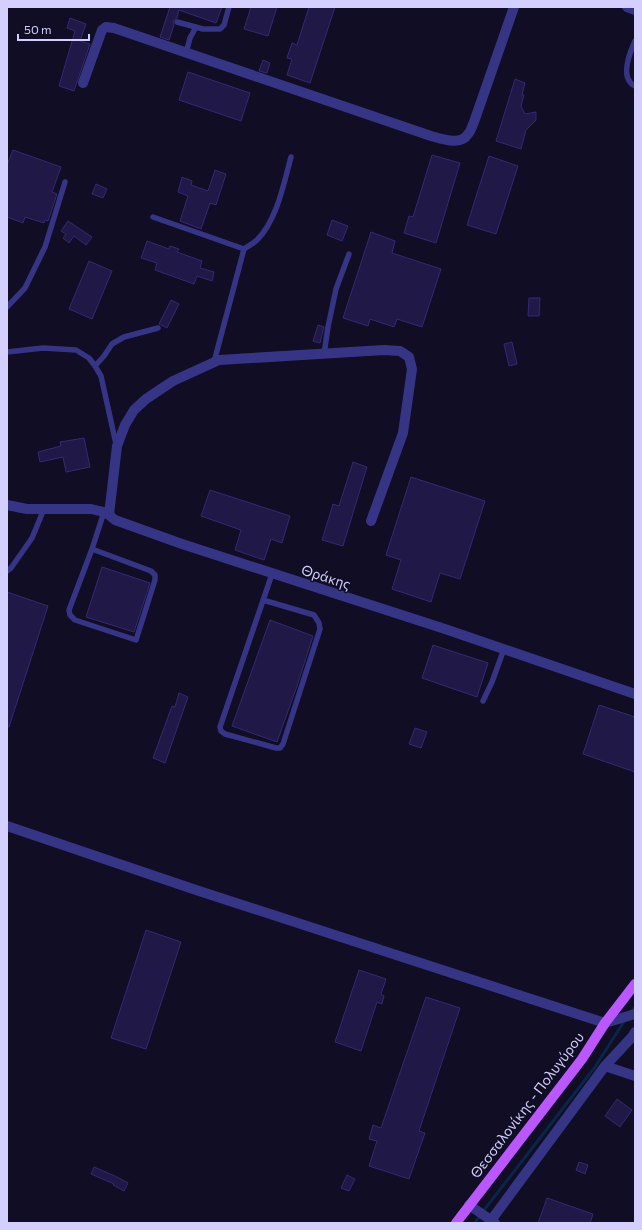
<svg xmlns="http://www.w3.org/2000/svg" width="642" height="1230" font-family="Commissioner,sans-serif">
  <rect width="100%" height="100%" fill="#100d24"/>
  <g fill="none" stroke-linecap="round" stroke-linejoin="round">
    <path stroke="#0a254a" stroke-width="3" d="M631,1012l4,-5
      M475,1223l6,-9 114,-147 30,-47"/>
  </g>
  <path fill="#201846" stroke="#352973" d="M170,7h52l-6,16 -37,-13 -2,8 -4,3 1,4 -5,15 -9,-3z
    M251,7h26l-9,29 -24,-7z
    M309,7h26l-25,76 -23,-8 5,-16 -5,-1 5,-15 5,2z
    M70,18l16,6 -6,17 10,3 -16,47 -15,-5 16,-55 -8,-3z
    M263,60l7,3 -3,10 -8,-2z
    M188,72l62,21 -9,28 -62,-21z
    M515,79l10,4 -3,12h2l-3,11 4,8 11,-2v8l-10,10 -5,19 -25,-8z
    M13,150l48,17 -9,25 5,2 -9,27 -3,-1 -1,3 -19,-6 -2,6 -16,-6v-52z
    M432,155l28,8 -24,80 -32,-10 5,-17 4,1z
    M489,156l29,10 -22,68 -29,-9z
    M215,170l11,4 -10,31 -6,-2 -9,26 -21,-8 8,-25 -10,-4 4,-15 10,4 -1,4 17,6z
    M96,184l11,5 -4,9 -11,-4z
    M332,220l16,6 -6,15 -15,-6z
    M68,221l24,16 -6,8 -12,-9 -5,7 -6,-5 3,-4 -5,-3z
    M371,232l24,9 -3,12 49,16 -19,58 -25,-8 -3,8 -24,-8 -2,7 -25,-8z
    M147,241l22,8 1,-3 9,3 -2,3 25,9 -2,7 14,4 -2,9 -15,-5 -3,8 -39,-14 2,-7 -16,-5z
    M89,261l23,10 -20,48 -23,-10z
    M529,298h11l-1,18h-11z
    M171,300l8,4 -12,24 -8,-4z
    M318,325l6,2 -4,16 -7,-2z
    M512,342l5,22 -8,2 -5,-22z
    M84,438l6,29 -24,5 -3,-15 -23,5 -2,-10 23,-6 -1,-4z
    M353,462l14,5 -24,79 -21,-6 11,-36 6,2z
    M411,477l74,24 -25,78 -20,-6 -9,29 -39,-13 9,-29 -15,-5z
    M210,490l80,26 -8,27 -11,-4 -7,21 -29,-10 6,-20 -40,-14z
    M102,567l48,16 -16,49 -48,-15z
    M7,592l41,14 -39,121h-2z
    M270,620l43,16 -16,50 -20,56 -45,-16z
    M433,645l55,18 -11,34 -55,-19z
    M179,693l9,4 -23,66 -12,-5 19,-52 3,1z
    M599,705l36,12v55l-52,-18z
    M415,728l12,4 -6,16 -12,-4z
    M146,930l35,12 -35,107 -35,-11z
    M359,970l27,9 -5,15 3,2 -2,8 -5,-2 -16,49 -26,-9z
    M426,997l34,11 -41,123 6,2 -16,46 -40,-13 8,-25 -8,-2 4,-14 8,3z
    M617,1099l15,11 -12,17 -15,-11z
    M579,1162l9,3 -3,9 -9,-4z
    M94,1167l21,9 13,7 -4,8 -11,-6 1,-1 -23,-10z
    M347,1175l8,4 -6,12 -8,-3z
    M547,1198l46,16 -3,9h-52z"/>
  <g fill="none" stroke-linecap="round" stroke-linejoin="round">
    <path stroke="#363585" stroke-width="5.5" d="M177,22l26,7h17l4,-4 5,-18
      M635,41c-5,11 -13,31 -5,41 1,2 3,3 5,4
      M186,53l4,-15 6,-11
      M153,217l91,32
      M7,307l18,-19 20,-41 20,-65
      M7,352l36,-4 33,2 13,8 6,8 6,10 15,68
      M324,354l4,-27 8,-38 13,-35
      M214,362l30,-113c4,-3 9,-5 13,-9 20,-20 27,-57 34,-83
      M95,366l9,-10 8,-12 12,-7 34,-9
      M92,549l59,22 4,4v5l-19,60 -61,-20 -5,-5 -1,-5 23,-61 12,-37
      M7,571l4,-3 21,-30 12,-29
      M263,600l51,15 5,8 1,6 -37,115 -3,4h-4l-51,-14 -4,-3 -1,-4 52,-153
      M483,701l9,-19 12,-33"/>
    <path stroke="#363585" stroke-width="10" d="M627,7l8,3
      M83,83l19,-53 4,-3 8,1 317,108c11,3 30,10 37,-2 3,-3 4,-8 6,-12l40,-115
      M7,505l20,4h64l13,3 5,3 6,5 67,24 263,85 190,65
      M109,515l8,-69 8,-21 9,-15 12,-11 27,-18 46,-21 165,-10 16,1 9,6 3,12 -9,64 -32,88
      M7,826l189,64 409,133 30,-9
      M605,1066l30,10
      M469,1205l26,18
      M489,1223l116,-157 27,-29 3,-5"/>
    <path stroke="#ba57ff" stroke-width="10" d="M456,1223l126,-164 23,-36 30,-39"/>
  </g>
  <g text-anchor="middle" stroke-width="3" stroke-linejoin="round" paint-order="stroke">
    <g font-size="14" fill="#d3d0ff" stroke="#100d24">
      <text transform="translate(326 577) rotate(18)" y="5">Θράκης</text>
      <text transform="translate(527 1105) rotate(-53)" y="5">Θεσσαλονίκης - Πολυγύρου</text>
    </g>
  </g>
  <rect width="642" height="1230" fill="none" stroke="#d3d0ff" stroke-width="16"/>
  <path d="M18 34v6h71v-6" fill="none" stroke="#d3d0ff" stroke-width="2"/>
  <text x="24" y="34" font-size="12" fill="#d3d0ff" stroke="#100d24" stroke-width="3" paint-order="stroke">50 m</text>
</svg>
